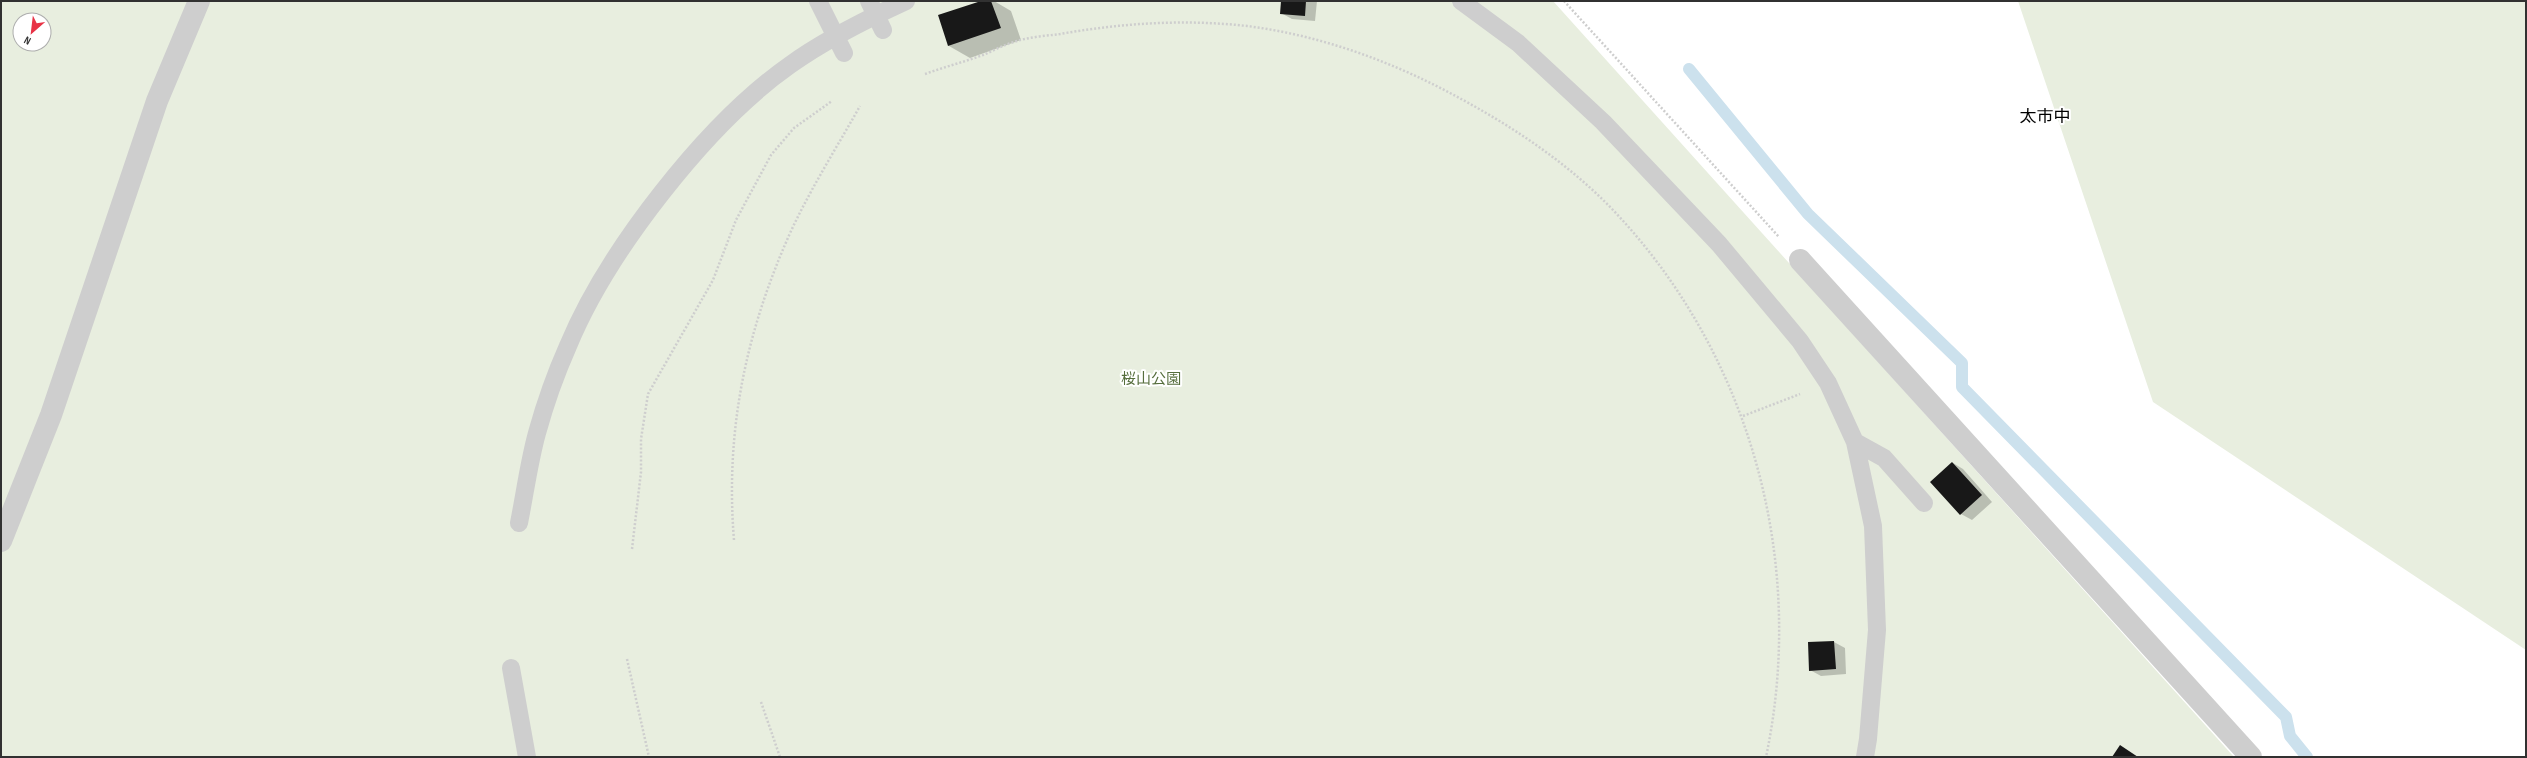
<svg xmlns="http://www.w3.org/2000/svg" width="2527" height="758" font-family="'Sofia Sans Condensed','Noto Sans JP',sans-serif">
  <rect width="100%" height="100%" fill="#fff"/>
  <path fill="#e8eedf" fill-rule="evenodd" d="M1,1h1552l681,756h-2233zM20,20h24v24h-24z
    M2018,1h508v649l-373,-248z"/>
  <path fill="#0003" d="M984,1h10l17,10 10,29 -51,18 -21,-12z
    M1282,1h35l-2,20 -23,-2 -11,-6z
    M1953,463l10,6 29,33 -20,18 -11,-6 -29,-32z
    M1834,642l11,6 1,26 -25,2 -11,-6 -1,-27z"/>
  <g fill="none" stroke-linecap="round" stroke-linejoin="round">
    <path stroke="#cce1ed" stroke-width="12" d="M1689,69l119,145 154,149v24l324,330 4,19 17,21"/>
  </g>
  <path fill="#181818" d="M981,1h10l10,27 -53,18 -10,-31z
    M1281,1h25l-1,15 -25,-2z
    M1952,462l30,33 -22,20 -30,-33z
    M1834,641l2,28 -27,2 -1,-29z
    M2120,745l18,12h-26z"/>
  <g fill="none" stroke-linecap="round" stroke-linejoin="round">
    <path stroke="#cecece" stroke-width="2.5" stroke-dasharray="2 2" stroke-linecap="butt" d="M1564,1l215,236
      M925,74c19,-7 39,-12 58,-19 10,-4 20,-10 31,-13 14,-5 31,-6 46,-8 62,-11 125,-15 187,-8 71,9 141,34 203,67 59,31 117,69 163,117 138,145 194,352 153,547
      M1743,416l57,-22
      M734,540c-9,-110 12,-209 57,-309 20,-43 46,-84 69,-125
      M632,549l9,-77v-33l7,-45 65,-114 23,-60 35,-65 23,-27 38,-27
      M627,659l22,98
      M761,702l19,55"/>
    <path stroke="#cecece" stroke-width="18" d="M818,1l26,52
      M869,1l14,29
      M1461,1l57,42 85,79 116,122 81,97 28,42 27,59 18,84 4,104 -9,109 -3,18
      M1855,442l29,16 40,45
      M519,523c6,-30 10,-61 18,-90 8,-29 19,-60 31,-87 39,-94 138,-222 222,-281 33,-24 79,-47 116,-64
      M511,668l16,89"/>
    <path stroke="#cecece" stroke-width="22" d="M1800,260l451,497
      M1,541l50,-126 106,-314 42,-100"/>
  </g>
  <g text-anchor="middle" stroke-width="4" stroke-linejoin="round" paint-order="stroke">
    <g font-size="15" fill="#566e3d" stroke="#fff">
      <text x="1151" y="384">桜山公園</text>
    </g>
    <g font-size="17" fill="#000" stroke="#fff">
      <text x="2045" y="122">太市中</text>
    </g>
  </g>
  <rect width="2527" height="758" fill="none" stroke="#313131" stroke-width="4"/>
  <g transform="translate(32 32) rotate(208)"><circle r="19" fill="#ffffff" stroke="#adadad"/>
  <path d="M0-3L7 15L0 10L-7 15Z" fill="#e83346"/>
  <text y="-6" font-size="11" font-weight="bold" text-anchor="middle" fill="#313131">N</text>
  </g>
</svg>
